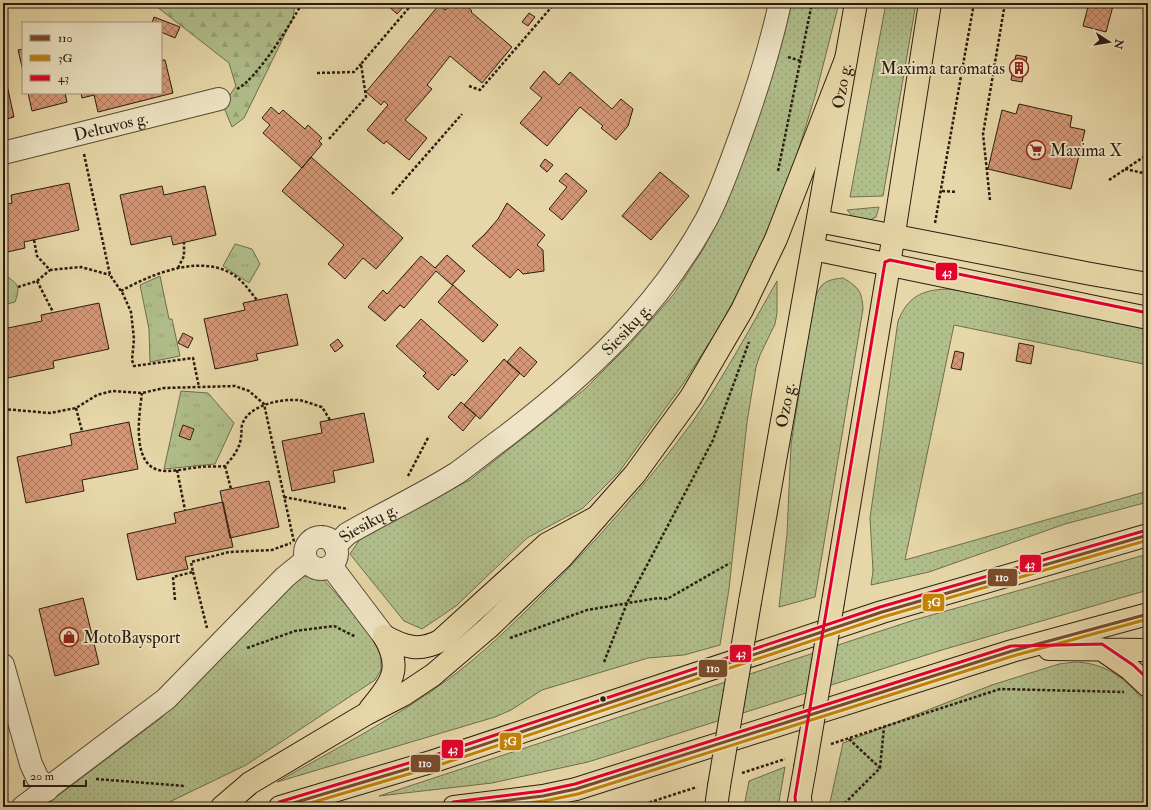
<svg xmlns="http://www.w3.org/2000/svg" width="1151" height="810" font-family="'IM FELL Double Pica',serif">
  <defs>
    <pattern id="grass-dots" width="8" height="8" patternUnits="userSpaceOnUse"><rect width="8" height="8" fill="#b1bf8b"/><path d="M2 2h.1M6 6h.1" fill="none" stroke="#98a477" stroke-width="1.8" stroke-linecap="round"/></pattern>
    <pattern id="forest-firs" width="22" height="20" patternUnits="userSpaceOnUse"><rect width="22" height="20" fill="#b1bf8b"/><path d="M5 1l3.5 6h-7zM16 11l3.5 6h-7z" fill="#98a477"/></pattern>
    <pattern id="park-tufts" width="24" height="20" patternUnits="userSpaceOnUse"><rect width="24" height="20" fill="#b1bf8b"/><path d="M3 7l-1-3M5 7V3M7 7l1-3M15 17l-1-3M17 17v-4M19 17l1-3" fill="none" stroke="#98a477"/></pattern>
    <pattern id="building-cross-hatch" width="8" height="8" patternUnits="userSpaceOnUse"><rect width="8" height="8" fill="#d59776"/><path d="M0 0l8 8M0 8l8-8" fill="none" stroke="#ad7a5f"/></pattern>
  </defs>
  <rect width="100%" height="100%" fill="#e7d7a8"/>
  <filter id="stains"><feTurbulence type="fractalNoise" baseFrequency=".005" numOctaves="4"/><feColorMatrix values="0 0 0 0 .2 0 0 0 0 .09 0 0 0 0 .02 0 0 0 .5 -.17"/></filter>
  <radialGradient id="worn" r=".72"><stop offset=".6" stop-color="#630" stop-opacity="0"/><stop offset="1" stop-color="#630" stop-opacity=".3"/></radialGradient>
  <path fill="url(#grass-dots)" stroke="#6e6e4e" d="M791,3h48l-23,90 -21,68 -19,52 -27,60 -31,56 -35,55 -64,88 -36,36 -56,30 -71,68 -34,23 -18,-8 -54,-67 16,-24 104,-50 115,-91 46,-46 43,-49 30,-46 23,-46 42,-116z
    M886,3h30l-33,193 -33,1z
    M879,207l-3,10 -8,4 -13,-2 -8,-9z
    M843,278c16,9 19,14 20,31l-48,288 -36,10 8,-73 4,-89 22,-142c7,-19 10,-23 30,-25z
    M777,281v32l-2,11 -15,31 -4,12 -9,55 -18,167 -9,56 -36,10 -36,3 -106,32 -31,20 -16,7 -218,65c58,-33 119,-64 173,-104 32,-24 61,-52 89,-80 56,-55 108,-114 154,-177 31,-44 57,-93 84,-140z
    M947,289l18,2 183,38v36l-194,-40 -49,235 243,-69v11l-83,22 -136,48 -58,13 2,-14 -3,-53 28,-197c10,-24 23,-31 49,-32z
    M1148,554v36l-206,60 -354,112 -96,21 -113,13 535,-176z
    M316,575l7,4 54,61 4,18v12l-6,10 -129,85 -87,42h-116l118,-89 134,-137 10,-5z
    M1075,662c26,1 43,11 61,30 4,5 9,9 12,14v88l-8,13h-311l14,-64 149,-58 67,-21z
    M785,767l-7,40h-34l5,-26z"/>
  <path fill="url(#forest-firs)" stroke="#6e6e4e" d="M152,3h143l-2,15 -49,100 -12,9 -9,-22 13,-19 -7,-23z"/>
  <path fill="url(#park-tufts)" stroke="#6e6e4e" d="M235,244l17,5 8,15 -11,19 -26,-17z
    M5,275c13,9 16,11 10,27l-12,3v-29z
    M160,276l9,43h3l8,37 -30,6 -1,-33 -9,-44z
    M181,391l27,2 26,30 -19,41 -51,5z"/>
  <path fill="url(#building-cross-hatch)" stroke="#2a1c11" d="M385,3h22l-10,11z
    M451,3l7,4 3,-4 4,4 1,-1 6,5 -1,1 41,35 -30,36 -32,-27 -23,29 5,4 -27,31 22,18 -18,22 -23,-19 -2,3 -17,-14 21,-25 -4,-4 -3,4 -15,-13 73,-87 6,5z
    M1089,3h12l12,3 -7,26 -23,-6z
    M529,13l6,4 -7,9 -6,-4z
    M154,17l26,10 -5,11 -14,-6v-9h-9z
    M23,49v22l-5,-21z
    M1016,55l11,2 -5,25 -11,-2z
    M161,60h4l8,33 -75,19 -4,-17 -12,3 -1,-5h80z
    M4,71l10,46 -11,3v-48z
    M544,71l15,14 11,-13 42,37 9,-10 12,10 -5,17 -12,14 -15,-12 2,-2 -23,-19 -33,39 -27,-23 22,-25 -12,-10z
    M28,93h37l2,9 -35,9z
    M1019,104l53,12 -2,11 15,3 -14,59 -83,-20 14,-59 14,4z
    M271,107l8,7 4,-4 22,19 3,-4 14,13 -3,3 3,3 -20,24 -39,-35 7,-8 -8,-7z
    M311,157l92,81 -27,31 -13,-11 -18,21 -17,-15 16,-19 -62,-54z
    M545,159l8,6 -6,7 -7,-6z
    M660,172l29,24 -38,44 -29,-24z
    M566,173l21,18 -25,29 -13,-11 18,-22 -8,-6z
    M69,183l10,47 -55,12 1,6 -22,5v-48l9,-2 -1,-8z
    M162,186l2,9 41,-9 11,49 -43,10 -2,-9 -40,9 -11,-50z
    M507,203l38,32 -8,10 6,5 1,21 -21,3 -5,-5 -8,9 -38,-32 13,-12 13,-15z
    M447,255l18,16 -13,14 -16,-14 -32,37 -4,-3 -15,16 -17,-14 15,-17 4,4 34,-38 14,12z
    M453,285l45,40 -15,17 -45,-40z
    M287,294l11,51 -42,9 2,6 -43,9 -11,-50 41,-9 -2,-7z
    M99,303l10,46 -56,12 1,7 -51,11v-50l39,-8 -1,-6z
    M421,319l47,42 -14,15 -2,-2 -14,16 -15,-14 3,-3 -30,-27z
    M183,333l10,5 -5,10 -10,-5z
    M338,339l5,7 -8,6 -5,-7z
    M1019,343l15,3 -3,18 -15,-3z
    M520,347l17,15 -13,15 -17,-15z
    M955,351l9,2 -3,17 -10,-2z
    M504,359l16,14 -40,46 -16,-14z
    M461,402l15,13 -13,16 -15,-14z
    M364,413l10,49 -41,9 2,11 -43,9 -10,-50 40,-8 -2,-11z
    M129,422l9,47 -56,11 2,11 -58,12 -9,-46 55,-12 -2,-11z
    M183,425l11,4 -4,11 -11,-4z
    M269,481l10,46 -49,11 -10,-47z
    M223,502l10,45 -48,10 3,12 -51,11 -10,-46 49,-11 -2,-10z
    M83,598l16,66 -44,12 -16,-67z"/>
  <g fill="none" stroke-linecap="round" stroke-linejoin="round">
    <defs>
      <g id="minor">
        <path id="s1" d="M3,153l216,-54"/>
        <circle cx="321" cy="553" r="16"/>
        <path id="s2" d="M335,546l12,-12c36,-21 75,-39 110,-61 17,-12 32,-25 49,-37 80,-61 151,-127 200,-216 14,-26 24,-56 34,-83 16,-44 30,-88 40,-134"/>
        <path d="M331,566l53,70"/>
        <path d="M3,665l28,99 6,13 10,13"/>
        <path d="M23,807l143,-108 119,-122 21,-17"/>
      </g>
      <g id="major">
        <path id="s3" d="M750,602l106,-599"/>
        <path d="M833,602l56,-337 41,-262"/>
        <path d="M384,636c20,11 35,16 56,5l107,-97 50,-27 38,-43 56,-77 51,-87 34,-71 70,-180"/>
        <path d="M716,807l3,-21"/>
        <path d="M798,807l7,-39"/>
      </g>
      <path id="highway" d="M818,221l273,53 57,10
        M813,249l335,69
        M1049,649l99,1
        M1101,649l29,20 18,17
        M370,709c22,-26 33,-41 14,-73
        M800,798l1,9
        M222,807l28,-24 116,-69 37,-19 30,-20 55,-47 74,-71 35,-40
        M280,807l154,-46 448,-149 266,-77
        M454,807l89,-11 33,-7 436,-138 136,-37"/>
    </defs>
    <use href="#minor" stroke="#594b37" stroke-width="24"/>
    <use href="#major" stroke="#2a1c11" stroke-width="24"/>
    <use href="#highway" stroke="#2a1c11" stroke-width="24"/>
    <path stroke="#2a1c11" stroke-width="2.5" stroke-dasharray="3 2" stroke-linecap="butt" d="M788,57l13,4
      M317,73l37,-1 7,-8
      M469,86l11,4 75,-87
      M237,89c20,-10 53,-64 65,-86
      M329,139l37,-42 -5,-33 52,-61
      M84,154l26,121 13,19 8,18 3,27 -2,21 2,6 59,-8 6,29
      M1125,169l23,5
      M778,171l34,-168
      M1109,180l39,-26
      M942,191l15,1
      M392,194l70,-80
      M990,200l-7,-66 22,-131
      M935,223l39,-220
      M34,240l3,16 13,14 31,-3 29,8
      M178,268l6,-12v-14
      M37,281l16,31
      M18,287l19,-6 13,-11
      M121,291c32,-18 86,-40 118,-12 7,6 12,14 18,21
      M142,393c-3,23 -12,78 24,78 12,0 23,-3 34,-4 8,-1 17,0 25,-1 7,-8 15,-17 16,-29 1,-4 0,-8 1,-12 6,-20 38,-26 56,-25 8,1 16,5 24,7l8,13
      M76,408l6,23
      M3,409l47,4 26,-5 21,-13 15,-4 30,2 22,-5 71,-2 14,5 15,13 30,138
      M225,466l6,23
      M177,470l8,40
      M408,476l21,-40
      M284,497l64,12
      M300,539l24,-13
      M193,572l14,56
      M175,600l-2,-23 20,-5 -2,-10 38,-10 43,-2 19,-7
      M510,638l77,-28 71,-12 9,1 63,-36
      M247,648l48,-17 39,-5 22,11
      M604,662l23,-59 86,-163 36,-98
      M849,739l31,29
      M831,744l169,-55 124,3
      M742,773l43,-14
      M96,779l89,7
      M635,807l62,-20
      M841,807l39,-39 4,-41"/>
    <use href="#minor" stroke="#efe5c6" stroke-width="22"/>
    <use href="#major" stroke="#e7d7a8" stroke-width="22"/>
    <use href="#highway" stroke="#e7d7a8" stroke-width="22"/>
    <defs>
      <path id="major-bridge" d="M805,768l28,-166
        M719,786l31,-184"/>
    </defs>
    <use href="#major-bridge" stroke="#2a1c11" stroke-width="24" stroke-linecap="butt"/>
    <use href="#major-bridge" stroke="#e7d7a8" stroke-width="22"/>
    <defs>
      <path id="bus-1" d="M280,807l154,-46 448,-149 266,-77
        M454,807l89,-11 33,-7 436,-138 136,-37"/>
      <path id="bus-2" d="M297,807l139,-41 447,-149 265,-77
        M495,807l49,-6 34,-7 435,-138 135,-37"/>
      <path id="bus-3" d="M279,802l153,-46 448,-149 267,-77
        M453,802l89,-11 33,-7 436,-138 91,-2 31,21 15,14
        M796,807l-1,-10 90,-535 5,-2 258,53"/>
    </defs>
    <use href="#bus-1" stroke="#efe5c6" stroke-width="6"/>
    <use href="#bus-2" stroke="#efe5c6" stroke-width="6"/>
    <use href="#bus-3" stroke="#efe5c6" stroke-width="6"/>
    <use href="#bus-1" stroke="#7a4b2a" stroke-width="3"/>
    <use href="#bus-2" stroke="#c48404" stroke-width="3"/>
    <use href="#bus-3" stroke="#e4002b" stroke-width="3"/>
  </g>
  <defs>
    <symbol id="building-ring" viewBox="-11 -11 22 22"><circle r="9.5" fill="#efe5c6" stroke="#8f2418" stroke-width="1.5"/><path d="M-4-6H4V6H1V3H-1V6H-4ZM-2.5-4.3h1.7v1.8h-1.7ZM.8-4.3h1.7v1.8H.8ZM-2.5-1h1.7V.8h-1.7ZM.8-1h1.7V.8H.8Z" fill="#8f2418"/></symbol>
    <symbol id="supermarket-ring" viewBox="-11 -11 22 22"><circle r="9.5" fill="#efe5c6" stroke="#8f2418" stroke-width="1.5"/><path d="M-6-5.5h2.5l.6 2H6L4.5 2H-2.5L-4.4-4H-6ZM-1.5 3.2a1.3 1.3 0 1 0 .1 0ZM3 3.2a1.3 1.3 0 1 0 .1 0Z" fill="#8f2418"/></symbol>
    <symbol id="shop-ring" viewBox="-11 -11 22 22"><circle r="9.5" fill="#efe5c6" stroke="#8f2418" stroke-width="1.5"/><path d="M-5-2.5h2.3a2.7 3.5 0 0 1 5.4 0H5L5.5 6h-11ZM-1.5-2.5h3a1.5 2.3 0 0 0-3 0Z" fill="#8f2418"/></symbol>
  </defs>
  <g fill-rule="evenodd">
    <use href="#building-ring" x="1008" y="57" width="22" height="22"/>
    <use href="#supermarket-ring" x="1025" y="139" width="22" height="22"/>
    <use href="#shop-ring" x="58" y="626" width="22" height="22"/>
  </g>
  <circle fill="#2a1c11" stroke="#efe5c6" stroke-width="1.5" cx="603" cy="699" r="3.5"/>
  <g text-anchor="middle" stroke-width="3.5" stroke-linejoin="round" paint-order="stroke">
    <g font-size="17" fill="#2a1c11" stroke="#efe5c6" text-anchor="start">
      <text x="1005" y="74" text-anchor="end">Maxima taromatas</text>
      <text x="1050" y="156">Maxima X</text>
      <text x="83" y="643">MotoBaysport</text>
    </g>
    <g font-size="17" fill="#2a1c11" stroke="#efe5c6">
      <text dy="6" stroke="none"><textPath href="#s3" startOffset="524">Ozo g.</textPath></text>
      <text dy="6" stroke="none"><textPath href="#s1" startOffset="111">Deltuvos g.</textPath></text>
      <text dy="6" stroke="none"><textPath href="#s2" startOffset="365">Siesikų g.</textPath></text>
      <text dy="6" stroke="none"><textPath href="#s3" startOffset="200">Ozo g.</textPath></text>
      <text dy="6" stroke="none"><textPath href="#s2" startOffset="41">Siesikų g.</textPath></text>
    </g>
  </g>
  <g stroke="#efe5c6" stroke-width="1.5">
    <rect x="935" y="262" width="23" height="19" rx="4" fill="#e4002b"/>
    <rect x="1019" y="554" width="23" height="19" rx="4" fill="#e4002b"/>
    <rect x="987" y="568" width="31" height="19" rx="4" fill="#7a4b2a"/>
    <rect x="922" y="593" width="23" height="19" rx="4" fill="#c48404"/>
    <rect x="729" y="644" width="23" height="19" rx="4" fill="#e4002b"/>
    <rect x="698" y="659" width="30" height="19" rx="4" fill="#7a4b2a"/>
    <rect x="499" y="732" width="23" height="19" rx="4" fill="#c48404"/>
    <rect x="441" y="739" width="23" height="20" rx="4" fill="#e4002b"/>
    <rect x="410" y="754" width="31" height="19" rx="4" fill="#7a4b2a"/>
  </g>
  <g font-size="11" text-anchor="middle" font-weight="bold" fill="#fff">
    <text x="947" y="276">43</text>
    <text x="1030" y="568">43</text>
    <text x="1002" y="581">110</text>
    <text x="934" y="606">3G</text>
    <text x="741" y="657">43</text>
    <text x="713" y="672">110</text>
    <text x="510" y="745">3G</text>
    <text x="453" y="753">43</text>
    <text x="425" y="767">110</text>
  </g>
  <rect width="1151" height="810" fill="none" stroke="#e7d7a8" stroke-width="16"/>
  <rect x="4" y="4" width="1143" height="802" fill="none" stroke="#2a1c11" stroke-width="2"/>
  <rect x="8" y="8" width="1135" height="794" fill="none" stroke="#2a1c11"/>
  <rect x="22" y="22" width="140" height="72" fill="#efe5c6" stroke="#a0957e"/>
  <rect x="30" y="35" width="20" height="6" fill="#7a4b2a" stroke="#a0957e"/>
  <text x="58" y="42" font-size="12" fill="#2a1c11">110</text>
  <rect x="30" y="55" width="20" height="6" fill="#c48404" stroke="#a0957e"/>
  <text x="58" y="62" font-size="12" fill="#2a1c11">3G</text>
  <rect x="30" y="75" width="20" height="6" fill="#e4002b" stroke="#a0957e"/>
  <text x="58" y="82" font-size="12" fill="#2a1c11">43</text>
  <g transform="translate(1109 42) rotate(102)" stroke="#efe5c6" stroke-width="3" paint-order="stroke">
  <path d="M0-3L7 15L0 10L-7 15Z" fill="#2a1c11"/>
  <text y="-6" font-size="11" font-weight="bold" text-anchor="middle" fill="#2a1c11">N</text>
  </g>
  <path d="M24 780v6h62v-6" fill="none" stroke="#2a1c11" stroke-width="2"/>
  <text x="30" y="780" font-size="12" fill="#2a1c11" stroke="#efe5c6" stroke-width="3" paint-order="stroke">20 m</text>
  <rect width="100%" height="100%" filter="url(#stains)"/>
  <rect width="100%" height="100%" fill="url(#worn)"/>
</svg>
